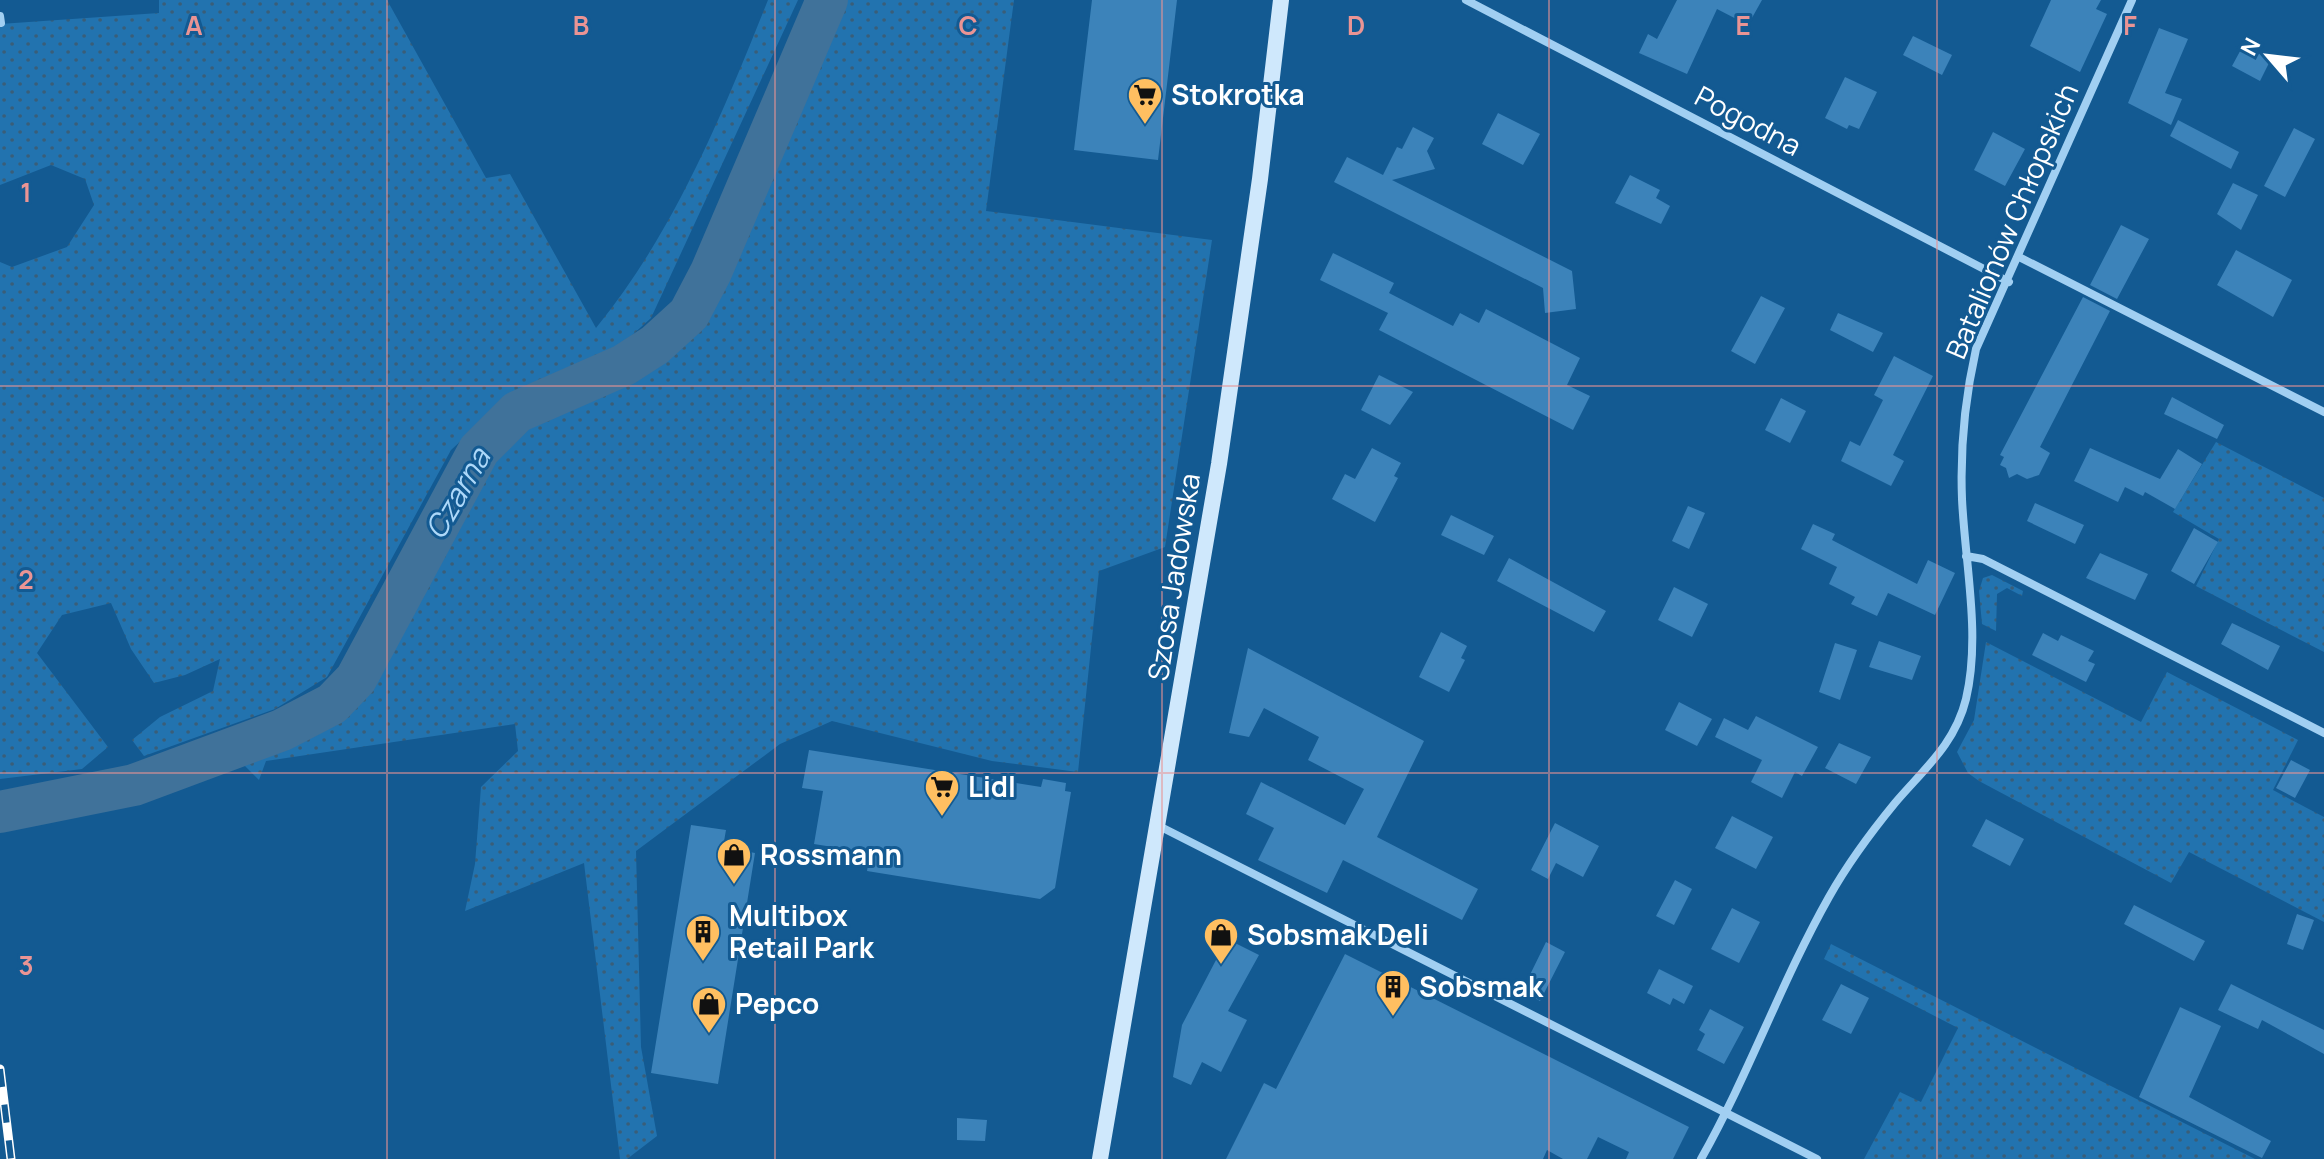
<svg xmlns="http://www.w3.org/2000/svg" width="2324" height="1159" font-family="Manrope,sans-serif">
  <defs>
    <pattern id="grass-dots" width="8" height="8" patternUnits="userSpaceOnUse" patternTransform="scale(2)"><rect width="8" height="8" fill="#2273af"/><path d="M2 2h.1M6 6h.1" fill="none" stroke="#395e79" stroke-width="1.8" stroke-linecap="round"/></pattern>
  </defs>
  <rect width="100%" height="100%" fill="#135a92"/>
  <path fill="url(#grass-dots)" d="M159,0h228l99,178 24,-4 86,154c79,-97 126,-213 172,-328h30l-147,318 -42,38 -119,58 -39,36 -124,227 -52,32 -131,47 -12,-16 28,-23 53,-26 7,-32 -35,16 -31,8 -23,-34 -20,-46 -49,12 -25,38 71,94 -26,22 -82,10v-517l12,5 55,-20 27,-42 -9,-26 -34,-14 -51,20v-161l159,-11z
    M840,0h174l-28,211 226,29 -47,307 -66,24 -21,201 -86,-11 -160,-40 -52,23 -144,107 5,196 16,89 -30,23h-7l-36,-296 -119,48 10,-47 6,-77 37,-36 -3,-27 -249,37 -7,19 -24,-24 102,-42 25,-21 128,-235 30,-30 102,-43 38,-27 36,-35 26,-44z
    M2216,442l108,56v154l-128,-66 23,-47 -46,-27z
    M1992,575l31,16 -1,5 -15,-8 -10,6 -1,37 -14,-7 -3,-33 4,-13z
    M1986,642l155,80 26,-50 131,68 -25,50 51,27v105l-135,-70 -18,31 -192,-102 -11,-8 -11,-21 17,-32z
    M1831,944l424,215h-391l36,-67 21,10 37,-74 -134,-69z"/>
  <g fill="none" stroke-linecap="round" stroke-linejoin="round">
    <path stroke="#40729a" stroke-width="42" d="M0,812l134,-27 148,-55 50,-26 24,-25 123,-229 38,-38 107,-47 31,-20 34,-31 22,-42 116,-272"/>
  </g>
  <path fill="#3c83ba" d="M1092,0h85l-19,160 -84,-10z
    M1677,0h85l-14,25 -31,-16 -30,65 -48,-21 9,-19 9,5z
    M2051,0h50l-5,9 11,5 -27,58 -50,-26z
    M2159,28l29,11 -23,54 17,6 -11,26 -43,-22z
    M1913,36l39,19 -10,20 -39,-20z
    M2245,42l26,17 -11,22 -28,-15z
    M1845,77l32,15 -18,37 -10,-4 -2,4 -22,-11z
    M1498,113l42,21 -17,31 -41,-21z
    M2178,120l61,32 -8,17 -61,-33z
    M1413,127l21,11 -7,13 8,18 -43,11 180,91 4,38 -31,4 -2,-25 -209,-106 13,-25 36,18 14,-28 5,2z
    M2294,128l21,11 -30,58 -21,-11z
    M1993,132l32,17 -20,37 -31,-16z
    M1630,175l30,15 -4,8 14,8 -9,18 -46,-21z
    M2233,183l25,12 -17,35 -24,-16z
    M2121,225l28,14 -32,60 -27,-14z
    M2236,250l56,30 -19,37 -56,-32z
    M1333,253l61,30 -5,10 64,33 7,-13 19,10 7,-14 94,49 -13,27 23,11 -17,34 -194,-100 9,-17 -68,-33z
    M1761,296l24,12 -30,56 -24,-13z
    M2083,297l27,14 -70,136 10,6 -11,22 -12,4 -10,-5 -8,4 -3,-10 -6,-3 4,-8 -4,-2z
    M1838,313l45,20 -10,19 -43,-22z
    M1894,356l39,20 -40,79 11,6 -13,25 -50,-25 9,-20 10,5 23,-46 -9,-5z
    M1379,375l34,17 -23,33 -29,-15z
    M2172,397l52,28 -7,14 -53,-25z
    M1781,398l25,13 -16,32 -25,-13z
    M1372,448l29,15 -7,13 4,2 -23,44 -43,-23 13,-25 10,5z
    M2090,448l70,31 18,-30 24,15 -27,45 -30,-17 -2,4 -18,-9 -7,15 -44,-21z
    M2035,503l49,22 -9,19 -48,-23z
    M1688,506l17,7 -16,36 -17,-8z
    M1451,515l43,21 -10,19 -43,-20z
    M1813,524l22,10 -3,6 85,44 11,-24 27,13 -20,42 -47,-22 -11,23 -26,-12 4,-7 -26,-13 8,-17 -36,-18z
    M2194,528l24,14 -24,42 -23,-13z
    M2100,553l48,21 -13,26 -49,-22z
    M1509,558l97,53 -12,21 -97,-51z
    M1674,587l34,17 -16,33 -34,-17z
    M2232,623l48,23 -12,24 -47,-26z
    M1441,632l26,14 -6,12 4,2 -16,32 -30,-15z
    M2043,633l15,8 3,-6 33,16 -6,10 7,3 -9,18 -54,-27z
    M1879,641l42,15 -9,24 -43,-13z
    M1835,643l22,7 -17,50 -21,-8z
    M1248,648l176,93 -47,96 101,52 -16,31 -119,-60 -16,33 -69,-33 16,-32 -28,-14 15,-32 84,43 19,-36 -56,-29 11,-23 -55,-29 -15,29 -20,-4z
    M1679,702l33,17 -15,27 -32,-16z
    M1756,716l62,31 -16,29 -7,-4 -13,26 -31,-16 11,-22 -47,-23 9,-19 24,12z
    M1839,743l32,14 -15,27 -31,-16z
    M809,750l232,37 2,-8 23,4 -1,8 6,1 -16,96 -15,11 -173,-28 3,-18 -56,-9 9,-53 -21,-3z
    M2291,760l19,10 -15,28 -19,-10z
    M1732,816l41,21 -17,32 -41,-21z
    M1986,819l38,20 -14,27 -38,-20z
    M1555,823l44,23 -16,31 -27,-14 -8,16 -17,-9z
    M691,825l35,5 -3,17 32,6 -37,231 -67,-11z
    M1675,880l17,9 -18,36 -18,-9z
    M2134,905l71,36 -11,20 -70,-37z
    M1732,908l28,14 -21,41 -28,-14z
    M2297,914l17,6 -11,30 -16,-6z
    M1227,939l32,16 -31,56 19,9 -26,52 -19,-10 -11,23 -18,-8 9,-52z
    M1546,942l19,10 -25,49 -18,-10z
    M1345,954l344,173 -16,32h-47l3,-7 -31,-15 -11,22h-24l-16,-9 -4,9h-317l38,-76 12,6z
    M1659,969l34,17 -9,18 -11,-6 -3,7 -23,-12z
    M1841,984l28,14 -18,36 -29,-14z
    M2231,984l93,46v24l-62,-34 -4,9 -40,-19z
    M2180,1007l41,19 -32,71 82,44 -9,17 -123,-61z
    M1710,1009l34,18 -20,37 -27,-14 8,-16 -6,-4z
    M957,1118l30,2 -2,21 -28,-1z"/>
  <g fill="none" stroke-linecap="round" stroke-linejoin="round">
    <path stroke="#a1cff2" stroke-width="8" d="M1466,0l543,282
      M0,16l1,7
      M2019,257l305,155
      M1966,556l17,3 341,174
      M1159,826l658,333
      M1701,1159c48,-85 80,-177 128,-262 18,-32 43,-66 66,-94 29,-34 60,-59 71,-104 15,-64 -1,-135 -4,-200 -2,-51 3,-101 14,-150l156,-349"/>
    <path stroke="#cfe8fc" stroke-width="16" d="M1100,1159l119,-695 41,-285 21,-179"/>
    <defs>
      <path id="rail" d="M0,1069l11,90"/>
    </defs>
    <use href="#rail" stroke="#fff" stroke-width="9"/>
    <use href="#rail" stroke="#135a92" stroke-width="6" stroke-dasharray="18" stroke-linecap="butt"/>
  </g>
  <path fill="none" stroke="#ea9494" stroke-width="2" stroke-opacity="0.55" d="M387,0v1159M775,0v1159M1162,0v1159M1549,0v1159M1937,0v1159M0,386h2324M0,773h2324"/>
  <defs>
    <symbol id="supermarket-pin" viewBox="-11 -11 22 30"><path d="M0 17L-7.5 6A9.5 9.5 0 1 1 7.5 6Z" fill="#ffbf61" stroke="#135a92"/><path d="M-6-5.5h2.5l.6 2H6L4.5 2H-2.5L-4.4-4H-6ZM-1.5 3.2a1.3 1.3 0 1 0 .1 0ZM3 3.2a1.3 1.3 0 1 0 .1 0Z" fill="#111"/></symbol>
    <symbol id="shop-pin" viewBox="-11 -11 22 30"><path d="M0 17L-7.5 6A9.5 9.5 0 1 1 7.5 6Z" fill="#ffbf61" stroke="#135a92"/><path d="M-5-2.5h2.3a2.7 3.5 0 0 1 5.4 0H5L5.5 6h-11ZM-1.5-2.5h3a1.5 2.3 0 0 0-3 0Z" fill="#111"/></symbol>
    <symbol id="building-pin" viewBox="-11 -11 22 30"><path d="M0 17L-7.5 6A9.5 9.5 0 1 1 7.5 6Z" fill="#ffbf61" stroke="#135a92"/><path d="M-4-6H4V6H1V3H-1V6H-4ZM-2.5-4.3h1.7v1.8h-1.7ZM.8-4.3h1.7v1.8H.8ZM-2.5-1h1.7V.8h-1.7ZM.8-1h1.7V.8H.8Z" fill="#111"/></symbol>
  </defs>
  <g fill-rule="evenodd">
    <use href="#supermarket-pin" x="1125" y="75" width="40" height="54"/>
    <use href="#supermarket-pin" x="922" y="767" width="40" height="54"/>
    <use href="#shop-pin" x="714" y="835" width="40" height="54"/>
    <use href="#building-pin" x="683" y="912" width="40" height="54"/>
    <use href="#shop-pin" x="1201" y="915" width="40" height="54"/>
    <use href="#building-pin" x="1373" y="967" width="40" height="54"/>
    <use href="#shop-pin" x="689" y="984" width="40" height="54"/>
  </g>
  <g text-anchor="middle" stroke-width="6" stroke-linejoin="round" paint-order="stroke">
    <g font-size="28" font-weight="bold" fill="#fff" stroke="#135a92" text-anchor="start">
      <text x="1171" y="105">Stokrotka</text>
      <text x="968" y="797">Lidl</text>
      <text x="760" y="865">Rossmann</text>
      <text x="729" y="926">Multibox<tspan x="729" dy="32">Retail Park</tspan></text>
      <text x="1247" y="945">Sobsmak Deli</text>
      <text x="1419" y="997">Sobsmak</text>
      <text x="735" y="1014">Pepco</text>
    </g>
    <g font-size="28" fill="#fff" stroke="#135a92">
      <text transform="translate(1748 121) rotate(28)" y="10">Pogodna</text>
      <text transform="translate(2012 221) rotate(-67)" y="10">Batalionów Chłopskich</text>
      <text transform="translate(1174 577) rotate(-81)" y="10">Szosa Jadowska</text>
    </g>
    <g font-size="30" font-style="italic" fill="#add8f9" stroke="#135a92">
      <text transform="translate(458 494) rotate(-60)" y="10">Czarna</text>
    </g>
  </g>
  <g font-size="26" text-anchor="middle" font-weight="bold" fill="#ea9494" stroke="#135a92" stroke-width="6" stroke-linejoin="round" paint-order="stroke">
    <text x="194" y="35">A</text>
    <text x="581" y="35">B</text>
    <text x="968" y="35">C</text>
    <text x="1356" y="35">D</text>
    <text x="1743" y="35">E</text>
    <text x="2130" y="35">F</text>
    <text x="26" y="202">1</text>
    <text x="26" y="589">2</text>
    <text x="26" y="975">3</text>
  </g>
  <g transform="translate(2268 56) rotate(298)" stroke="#135a92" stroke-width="6" paint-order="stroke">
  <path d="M0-6L14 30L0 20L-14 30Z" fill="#ffffff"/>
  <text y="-12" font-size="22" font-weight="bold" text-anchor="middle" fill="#ffffff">N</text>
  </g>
</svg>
